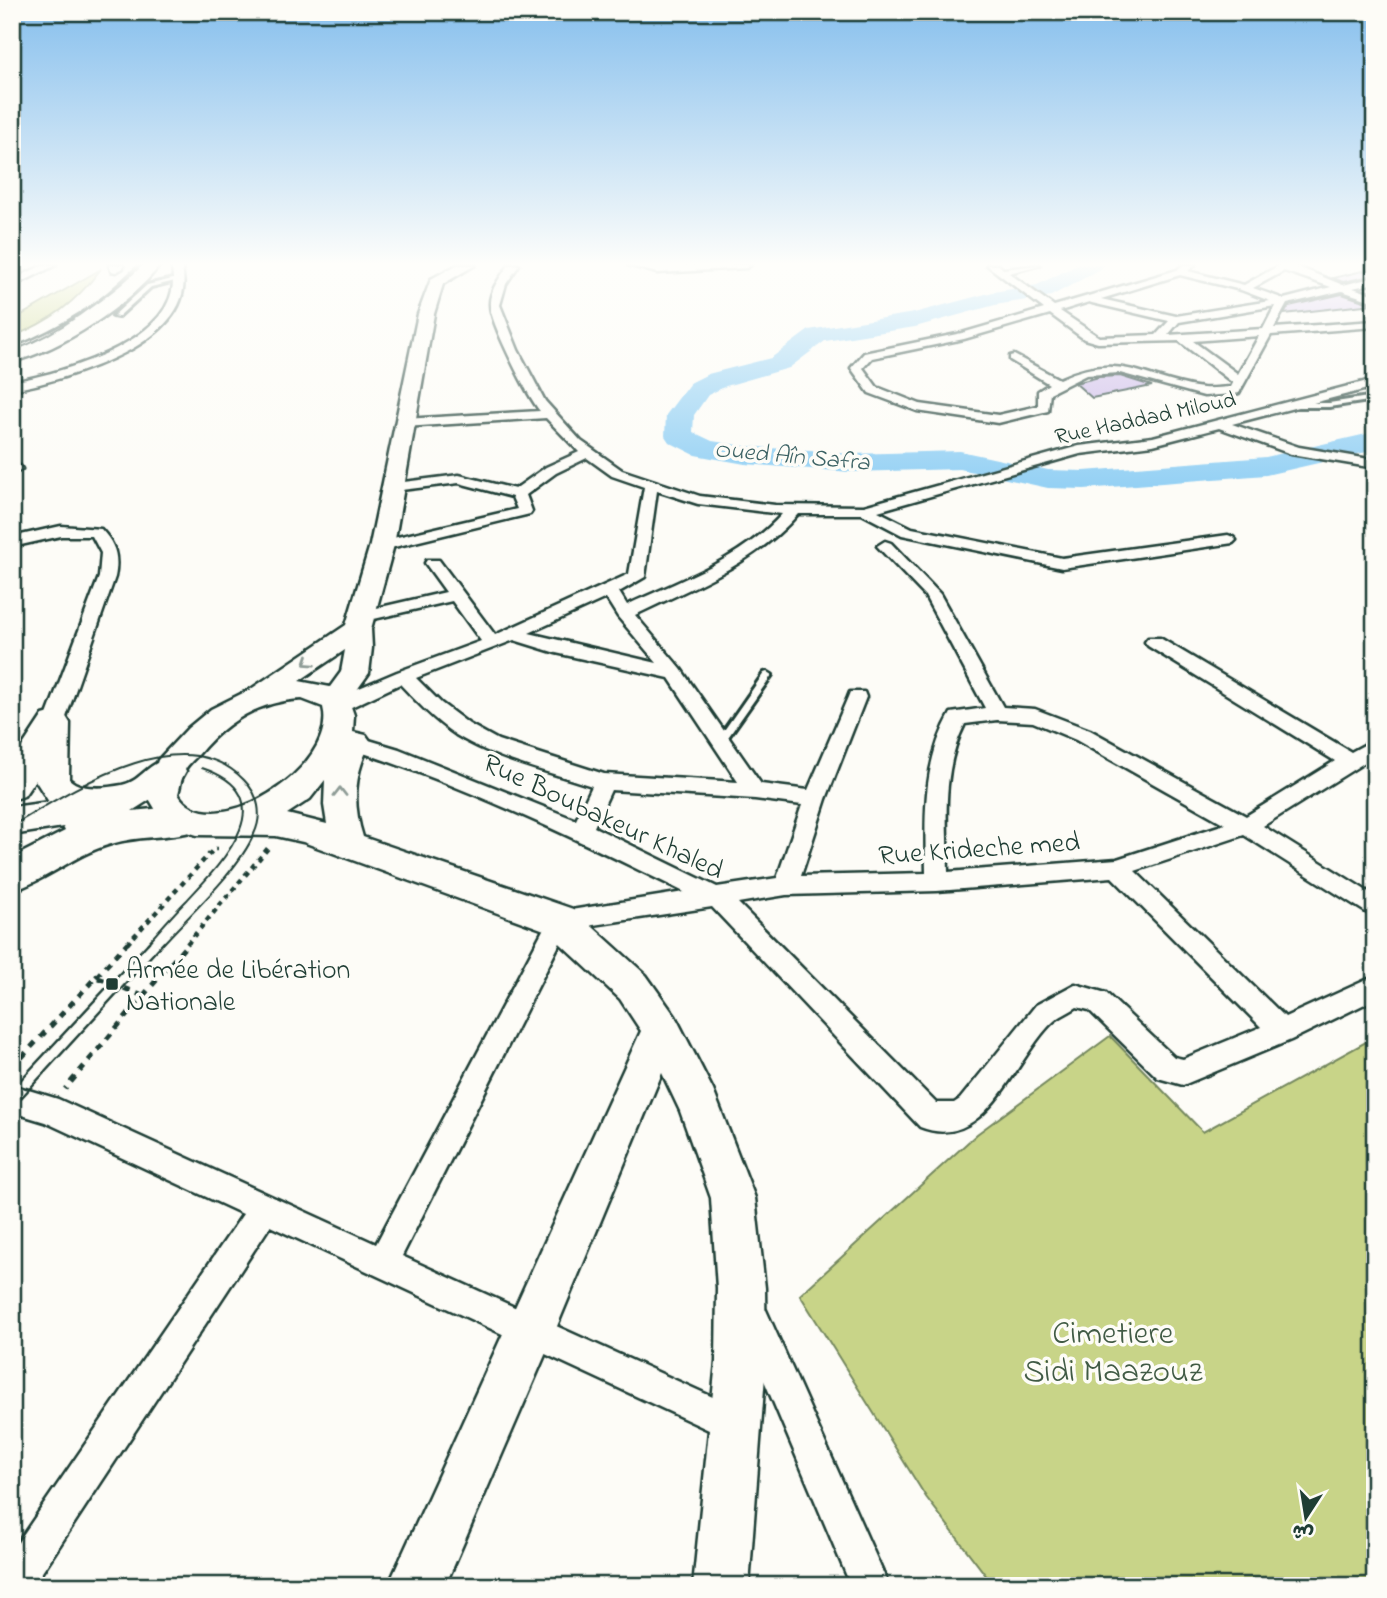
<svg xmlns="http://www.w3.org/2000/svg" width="1387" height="1598" font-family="'Indie Flower','Playpen Sans Arabic',sans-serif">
  <rect width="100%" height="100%" fill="#fdfcf7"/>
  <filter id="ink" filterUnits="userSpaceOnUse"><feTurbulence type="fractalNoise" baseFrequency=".0143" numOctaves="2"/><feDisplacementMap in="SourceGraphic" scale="14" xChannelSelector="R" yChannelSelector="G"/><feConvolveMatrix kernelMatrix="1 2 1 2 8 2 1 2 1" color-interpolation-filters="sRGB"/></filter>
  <g filter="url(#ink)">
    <path fill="#c8d488" stroke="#74885e" stroke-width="2" d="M101,269c-27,35 -49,51 -89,68l1,-17z
      M1110,1036l93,96 172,-95v549h-381l-68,-89 -126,-202 177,-161z"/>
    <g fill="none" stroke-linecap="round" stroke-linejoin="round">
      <path fill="#93d0f4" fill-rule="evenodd" d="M1077,265h27l-3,4 -50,27 -56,9 -80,22 -90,14 -36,27 -63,18 -18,9 -14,20 -1,17 19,9 33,5 106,8 109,-3 88,19 36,1 182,-14 109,-25v18l-109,25 -182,14 -36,-1 -88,-19 -109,3 -106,-8 -50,-9 -26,-13 -4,-6 1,-21 24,-32 18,-9 63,-16 38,-28 105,-17 79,-21 44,-7z"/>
    </g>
    <path fill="#ccbaea" stroke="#1f3d34" stroke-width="2" d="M1375,268v7l-32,7 -10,-4z
      M1342,294l31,10 -89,10 5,-8z
      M1120,376l32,10 -60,12 -17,-15 24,-6z"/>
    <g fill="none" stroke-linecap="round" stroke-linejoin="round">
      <defs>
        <path id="lane" d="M177,278l2,2 -28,7 -33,30 -5,-1 34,-31z
          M1375,396v4l-46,7h-38l-3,-2 3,-2h38z
          M767,672l5,3 -48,68h-6l-2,-2 2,-2 46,-66z"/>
        <path id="street" d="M43,265h13l-44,22v-7z
          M171,265h10c23,77 -116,115 -169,125v-8c51,-9 179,-44 159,-117z
          M509,265h10l-13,19 -6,21 18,45 27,51 36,40 41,29 78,26 75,9 89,1 215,-60 74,-9 222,-58v8l-143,37 67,23 76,13v8l-84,-14 -72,-26 -66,17 -73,9 -202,57 34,17 150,30 166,-23 5,2 3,3 -3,3 -171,25 -160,-33 -40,-21h-64c-43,50 -106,73 -163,101l46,54 80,115 47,6 40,-93 2,-5h14l2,5 -40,102 -25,77 125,-3c-1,-56 -4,-110 25,-160l34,-5 -60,-112 -48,-50 8,-5 6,2 49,51 63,113 32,2 55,21 156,86 89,-55 -187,-115 -3,-4 3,-4h12l191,114 24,-13v17l-112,70 112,70v22l-131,-83 -109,36 150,146 90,-41v23l-84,41 -108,45 -25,-7 -69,-68 -12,-3c-7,5 -17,9 -23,14 -39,35 -67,133 -134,106l-208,-220 -145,22 -165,327 346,157 5,12 -5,12 -12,5 -12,-5 -454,-211 -237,360h-21v-35l231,-337 -198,-92 -33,-10v-27l46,14 318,145 176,-331 132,-21c-113,-56 -228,-111 -349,-148l-3,-5 3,-5 7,-2 57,17 177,71 16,-34c-45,-15 -95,-26 -136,-51 -21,-14 -38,-32 -56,-51l-55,26h-14l-3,-5 3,-5 66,-28 84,-31 -29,-40 -91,21 -9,-5 3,-4 91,-21 -21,-29 2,-3h12l56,75 134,-61 15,-87 -32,-11 -25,-18 -31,15 -30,22 6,16 -2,3 -148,36 -8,-5 2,-3 141,-33 -5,-12 -53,-14 -66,8 -7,-4 2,-3 71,-9 56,14 31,-22 33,-15 -33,-34 -142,9 -7,-4 7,-4 136,-8c-12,-14 -50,-89 -50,-106 -1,-14 11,-29 19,-40zM657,491l41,13 84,10c-40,45 -101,66 -155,91l-8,-13 26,-15zM606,598l12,19 39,46 -128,-30zM514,640l42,13 113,25 69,104 -134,-8 -106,-34 -29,-16 -28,-21 -25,-25zM997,720l36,2 43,18 149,84 -108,35 -169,13c-1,-50 -7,-102 17,-148zM611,790l144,9 47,6 -25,73 -60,9 -123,-60zM1112,877l149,150 -78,32 -9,-2 -68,-64 -31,-9 -39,21 -76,94 -6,4h-18l-198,-200 48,-8 151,-4z
          M628,265h123l-5,3 -89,5z
          M987,265h12l4,4 37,-4 -31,8 45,33 123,-36 6,-5h12l-7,6 56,14 36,-20h13l50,20 32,-8v6l-22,5 22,7v7l-33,-11 -55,13 -13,24 101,-7v6l-104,8 -32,58 -4,1 -31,2 -84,-23 -34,2 -36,18 -2,18 -50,12 -81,-12 -48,-18 -18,-25 13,-15 98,-20 82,-24zM1284,271l47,16 -47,12 -31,-11zM1180,275l61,15 29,11 -94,15 -75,-17zM1089,302l3,1 77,18 -13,14 -57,2 -39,-26zM1275,306l-12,23 -95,6 11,-13zM1050,314l34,25 14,4 81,-2 54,42 -2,4c-9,0 -19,2 -28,1 -59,-8 -83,-38 -144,-9l-45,-24 -4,1v4l39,24 -11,7v15l-40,9 -78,-11 -43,-17 -14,-19 9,-10 92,-19zM1259,336l-21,38 -45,-33z
          M12,465l8,1 2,3 -10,6z
          M61,526l40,3c14,15 18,27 14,48l-51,146 -3,5h-14l-3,-5 55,-146 2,-24 -9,-17h-31l-49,11v-10z
          M755,1305l11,5 123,276h-38l-112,-265 5,-11z"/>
        <path id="secondary" d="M109,265h14v3l-7,4 -5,-1z
          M457,265h18l-32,19 -9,30 -40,231 -23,84 1,19 -3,25 -20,28 5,14 -1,17 13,3 5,7c-17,31 -19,61 -8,95l210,72 73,66 29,41 38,74 42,108 10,90 1,74 -17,224h-56l23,-224 1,-74 -6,-90 -31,-87 -18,-38 -114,275 -103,238h-57l253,-555 -21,-32 -73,-68 -244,-89 -27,-6 -79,-1c-32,-10 -34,-12 -50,-40l11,-35 30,-32 23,-19 40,-20 95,-64 24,-80 48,-231 13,-35zM345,650l-4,22 -11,15 -31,-6zM302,699l21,8c16,62 -113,141 -145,87 2,-7 3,-15 6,-22 2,-6 9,-12 14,-17 27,-33 61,-54 104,-56zM325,780l-1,25 3,19 -40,-10 23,-15z"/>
        <path id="primary" d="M143,265h17c-32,41 -97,84 -148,97v-13c50,-20 92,-46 131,-84z
          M54,712l11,3 5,8 -1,56c13,12 37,9 53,6 24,-5 28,-32 59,-23l5,9 -5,9 -49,31 52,-5 13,4 5,10 -5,10c-28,9 -58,5 -86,14 -36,10 -64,36 -99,47v-33l53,-27 -2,-4 -51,8v-28l37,-5 -14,-22 -11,16 -12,4v-38l31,-47z"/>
      </defs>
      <use href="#lane" stroke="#1f3d34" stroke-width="6"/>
      <use href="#street" stroke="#1f3d34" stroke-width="5"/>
      <use href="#secondary" stroke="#1f3d34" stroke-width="5"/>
      <use href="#primary" stroke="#1f3d34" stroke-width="5"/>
      <path stroke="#1f3d34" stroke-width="4.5" stroke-dasharray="5 5" stroke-linecap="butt" d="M127,944l87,-95h4
        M187,944l82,-97"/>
      <path stroke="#1f3d34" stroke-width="5" stroke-dasharray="7 7" stroke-linecap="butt" d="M96,977l32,-35
        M143,996l46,-54
        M12,1068l84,-91 47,19 -78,93"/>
      <use href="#lane" fill="#fdfcf7" fill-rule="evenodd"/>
      <use href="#street" fill="#fdfcf7" fill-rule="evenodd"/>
      <use href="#secondary" fill="#fdfcf7" fill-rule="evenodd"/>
      <use href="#primary" fill="#fdfcf7" fill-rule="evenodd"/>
      <path stroke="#1f3d34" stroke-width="2" d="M12,351c50,-19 88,-49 126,-86
        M12,826c58,-35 170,-110 232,-46 15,15 19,35 10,54 -15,36 -64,80 -91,110
        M147,944c13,-15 26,-30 40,-44 35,-37 100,-104 15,-132"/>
      <path stroke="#1f3d34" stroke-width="2.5" d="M12,1089l137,-147
        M12,1108l152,-166"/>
    </g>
    <defs><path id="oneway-chevron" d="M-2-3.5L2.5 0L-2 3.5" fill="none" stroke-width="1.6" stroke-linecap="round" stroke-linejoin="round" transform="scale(1.75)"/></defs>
    <g stroke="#8e9c96">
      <use href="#oneway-chevron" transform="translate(308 662) rotate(146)"/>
      <use href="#oneway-chevron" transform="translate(340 792) rotate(-90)"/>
    </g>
  </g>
  <linearGradient id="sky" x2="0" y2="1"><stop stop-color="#86bfed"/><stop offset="0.54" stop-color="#fefefb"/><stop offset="1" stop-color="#fefefb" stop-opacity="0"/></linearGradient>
  <rect width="1387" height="489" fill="url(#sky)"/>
  <rect fill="#1f3d34" stroke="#fdfcf7" stroke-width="2.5" x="105" y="977" width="14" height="14" rx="3.5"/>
  <g text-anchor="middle" stroke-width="7" stroke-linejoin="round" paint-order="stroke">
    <g font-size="23" fill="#1f3d34" stroke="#fdfcf7">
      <text transform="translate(1145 417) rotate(-12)" y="8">Rue Haddad Miloud</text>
    </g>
    <g font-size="24" font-style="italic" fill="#3c6264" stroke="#fdfcf7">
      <text transform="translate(792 455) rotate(5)" y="8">Oued Aîn Safra</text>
    </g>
    <g font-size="28" fill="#1f3d34" stroke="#fdfcf7">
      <text transform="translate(604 815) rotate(25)" y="10">Rue Boubakeur Khaled</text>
      <text transform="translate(979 847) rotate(-4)" y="10">Rue Krideche med</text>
    </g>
    <g font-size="28" fill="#1f3d34" stroke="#fdfcf7" text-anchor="start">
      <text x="126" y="978">Armée de Libération<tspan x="126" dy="32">Nationale</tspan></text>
    </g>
    <g font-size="33" fill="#415b45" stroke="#fdfcf7">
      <text x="1113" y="1343">Cimetiere<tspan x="1113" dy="38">Sidi Maazouz</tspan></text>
    </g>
  </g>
  <rect width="1387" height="1598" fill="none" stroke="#fdfcf7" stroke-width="42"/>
  <rect x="21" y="21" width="1345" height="1556" fill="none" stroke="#1f3d34" stroke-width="2.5" filter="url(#ink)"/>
  <g transform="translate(1306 1517) rotate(192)" stroke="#fdfcf7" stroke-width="5" paint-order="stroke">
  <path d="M0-5L12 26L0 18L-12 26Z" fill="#1f3d34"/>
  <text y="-10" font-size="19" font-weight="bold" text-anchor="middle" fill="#1f3d34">ش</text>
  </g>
</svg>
